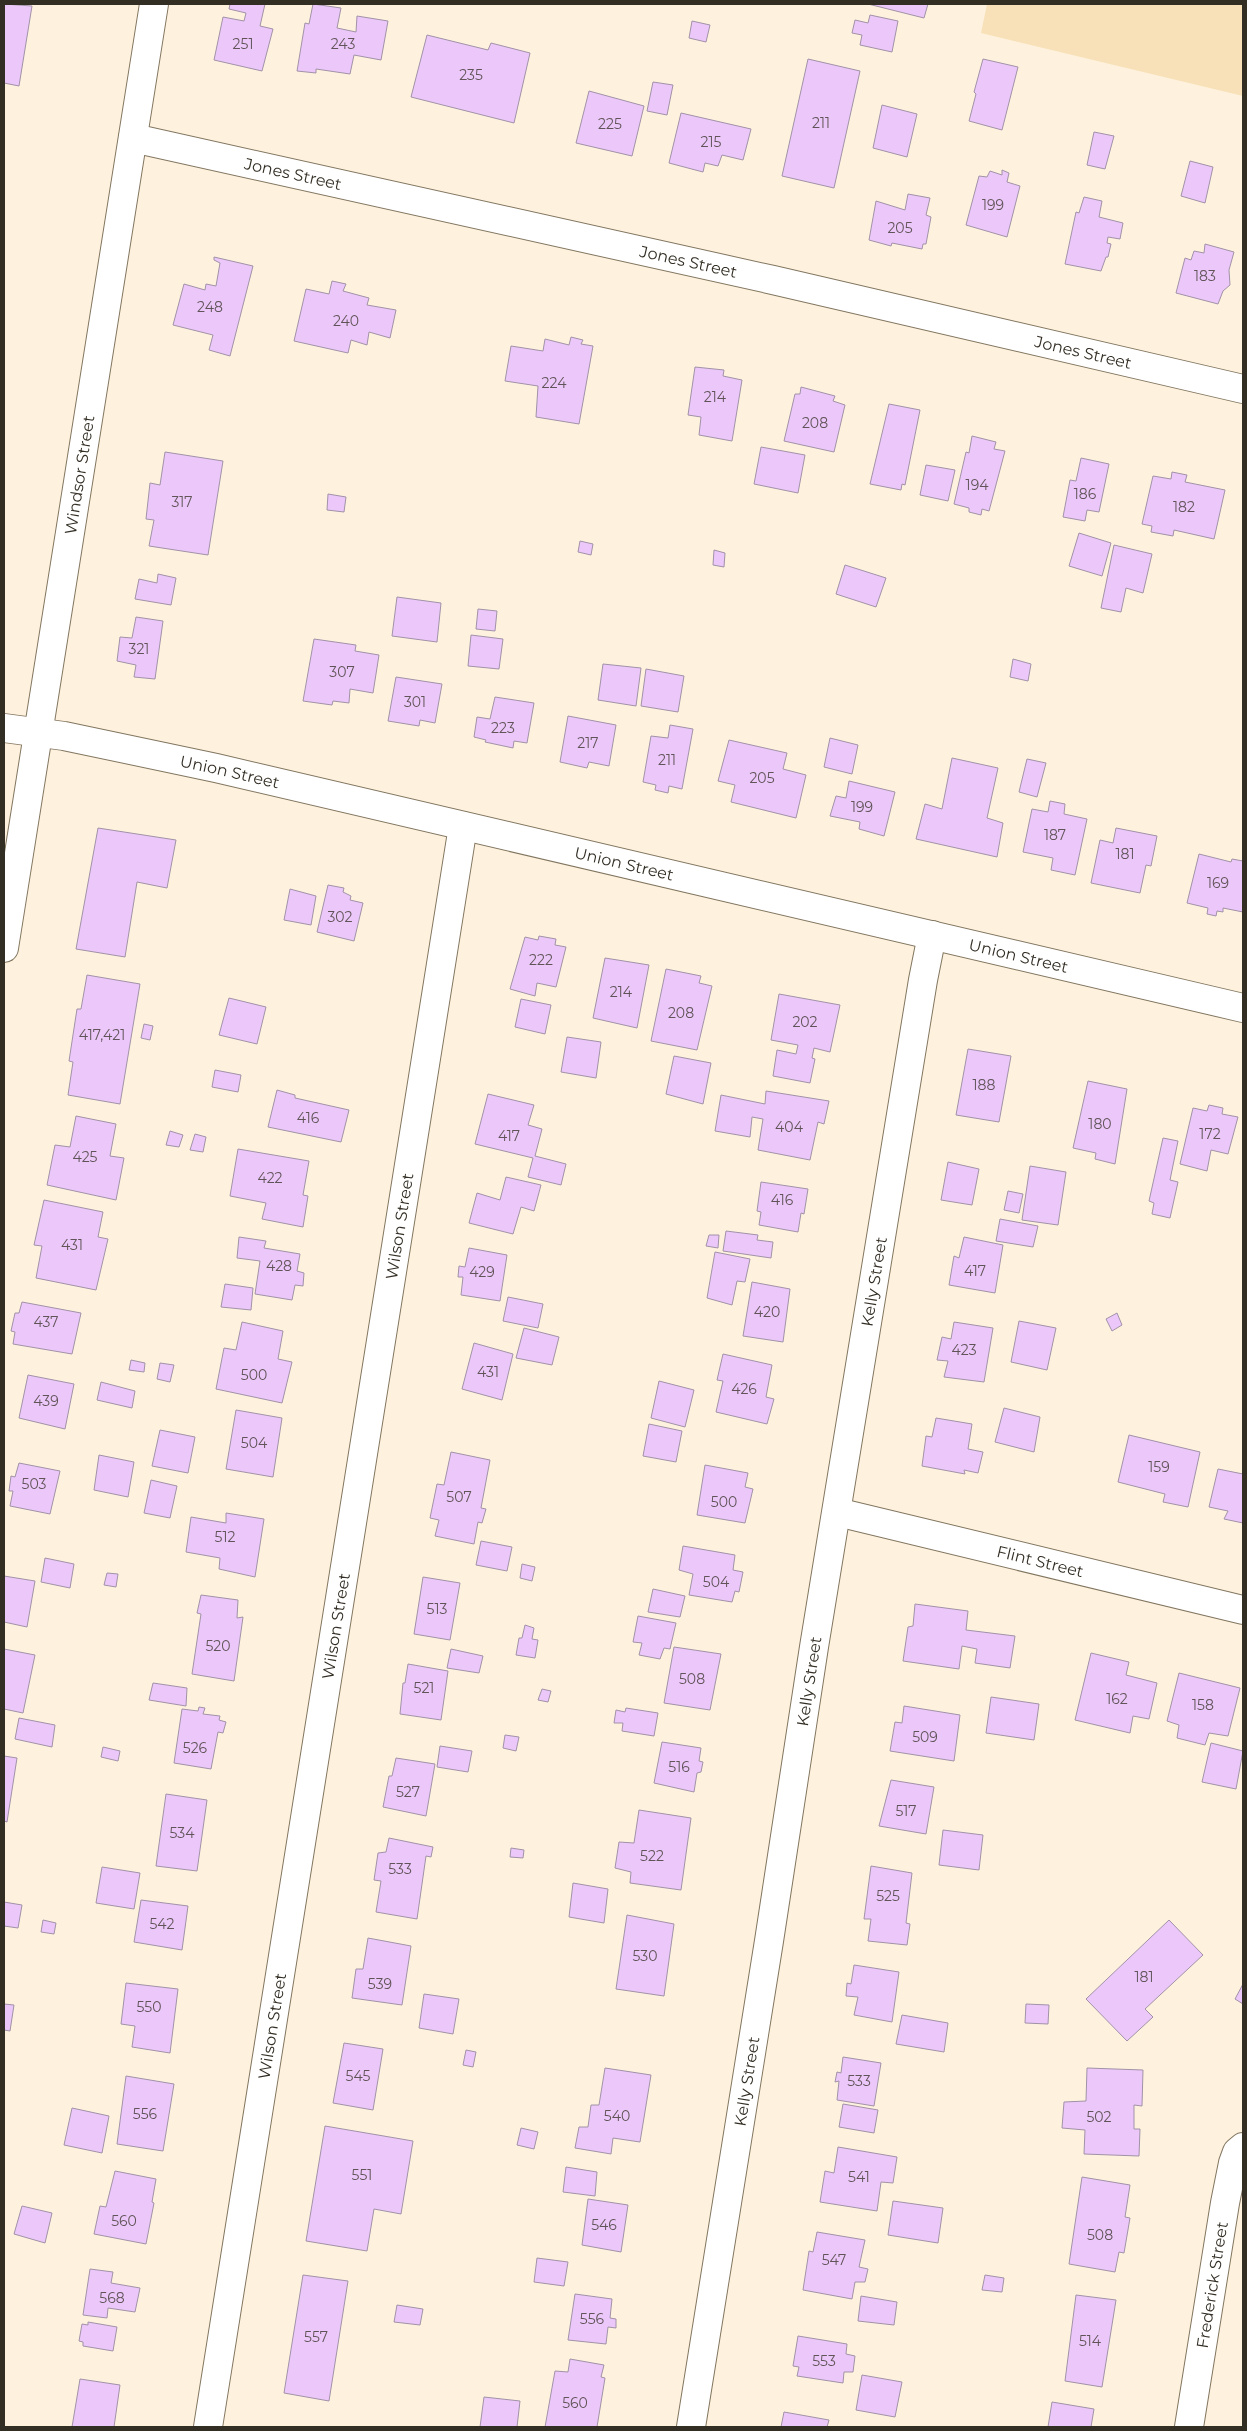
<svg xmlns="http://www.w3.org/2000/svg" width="1247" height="2431" font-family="Montserrat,sans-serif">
  <rect width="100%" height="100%" fill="#fef2de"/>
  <path fill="#f8e1b8" d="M987,4h256v92l-262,-63z"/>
  <path fill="#ebc8f9" stroke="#a192a8" d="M4,4l28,2 -13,80 -15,-3z
    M230,4h35l-5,22 13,3 -11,42 -48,-11 9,-43 21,4 2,-8 -17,-4z
    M313,4l28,4 -4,20 19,4 1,-16 31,5 -7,39 -27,-5 -4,19 -34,-5v4l-19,-2 8,-48 4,1z
    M868,4h60l-4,14z
    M870,15l28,6 -6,31 -32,-7 2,-10 -10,-2 3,-13 13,3z
    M692,21l18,4 -4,17 -17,-4z
    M427,35l61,15 3,-7 39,10 -16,70 -103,-26z
    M808,59l52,12 -26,117 -52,-12z
    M983,59l35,8 -16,63 -33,-9 7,-27 -2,-2z
    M653,82l20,3 -6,30 -20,-4z
    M589,91l55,15 -12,50 -56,-13z
    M882,105l35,9 -10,43 -34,-9z
    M681,113l70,16 -8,31 -21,-5 -4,11 -13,-3 -2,9 -34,-9z
    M1094,132l20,4 -9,33 -18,-4z
    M1190,161l23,6 -8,36 -24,-7z
    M1002,170l7,3 -2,9 13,4 -13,51 -41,-12 13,-49 8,1 3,-6 12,4z
    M908,194l22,4 -4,17 5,2 -5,27h-3l-1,5 -30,-6 -1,3 -22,-6 7,-39 29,9z
    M1084,197l18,4 -3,16 24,6 -3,16 -12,-2 -1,6 4,1 -3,13h-2l-5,14 -36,-7 11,-52 3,1z
    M1205,244l29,8 -5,18 1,15 -7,6 -5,13 -42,-11 9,-35 6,2 3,-9 10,2z
    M214,257l39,9 -23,90 -21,-6 4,-15 -40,-10 11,-41 21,6 1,-6 10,2 4,-23 -6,-3z
    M332,281l14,3 -3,7 26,7 -2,7 29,5 -6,28 -21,-6 -2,13 -16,-5 -3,13 -54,-12 12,-52 23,5z
    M571,337l12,3 -2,4 12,2 -14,78 -43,-7 2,-31 -33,-5 6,-35 32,5 2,-12 24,6z
    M695,367l29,3 -1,6 19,4 -10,61 -33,-6 2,-18 -13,-2z
    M801,387l34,9 -2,5 12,4 -11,47 -50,-11 11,-47h5z
    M889,404l31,6 -15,75 -3,-1 -1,6 -31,-6z
    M972,436l24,6 -2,7 11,2 -16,60 -7,-2 -1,6 -12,-3v-4l-15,-4 12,-52 3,1z
    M761,447l44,8 -7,38 -44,-9z
    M165,452l58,9 -15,94 -59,-9 5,-26 -8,-1 4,-36 10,2z
    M1081,458l28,6 -10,48 -12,-2 -2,11 -22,-4 7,-37 6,1z
    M926,465l29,5 -7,31 -28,-6z
    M1172,472l15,3 -2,7 40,8 -11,49 -40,-9 -1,6 -22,-4 1,-6 -10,-2 11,-48 18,3z
    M328,494l18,3 -2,15 -17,-2z
    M1079,533l32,10 -9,33 -33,-10z
    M580,541l13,3 -2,11 -13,-3z
    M1114,545l38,9 -9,39 -17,-5 -5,24 -20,-4z
    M714,550l11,3 -1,14 -11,-2z
    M845,565l41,13 -10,29 -40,-13z
    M158,574l18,4 -5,27 -36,-6 4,-20 18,4z
    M397,597l44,6 -4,39 -45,-6z
    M478,609l19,2 -2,20 -19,-2z
    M136,617l27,4 -8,58 -21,-2 2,-12 -19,-4 3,-24 12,1z
    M471,635l32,4 -4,30 -31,-3z
    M314,639l42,6 -1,6 24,4 -6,38 -23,-4 -1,14 -16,-2 -1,4 -29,-4z
    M1013,659l18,5 -3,17 -18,-4z
    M603,664l38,4 -5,38 -38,-6z
    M646,669l38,7 -6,36 -37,-6z
    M396,677l46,7 -7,39 -15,-3 -1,6 -31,-5z
    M495,697l39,6 -7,40 -13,-2 -1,7 -28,-6 1,-2 -12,-3 3,-20 13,2z
    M568,716l48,9 -7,41 -20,-4 -2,6 -27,-6z
    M670,725l23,4 -11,60 -13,-3 -1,7 -13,-3 1,-5 -13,-3 8,-46 17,2z
    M830,738l28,7 -6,29 -28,-7z
    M729,740l58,13 -4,16 23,6 -10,43 -65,-16 4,-17 -17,-4z
    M952,758l46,10 -11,50 16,5 -6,34 -81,-18 9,-35 17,5z
    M1027,759l19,4 -9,34 -18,-5z
    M849,781l46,11 -11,44 -25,-7 1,-7 -30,-6 6,-20 10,2z
    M1050,801l15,3 -1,10 23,5 -12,56 -24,-5 2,-12 -30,-6 9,-43 16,3z
    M98,828l78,12 -9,48 -30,-6 -12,75 -49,-8z
    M1116,828l41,8 -6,30 -5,-1 -6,28 -49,-10 9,-43 13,3z
    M1199,854l32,8 1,-3 11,2v51l-20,-4v4l-6,-1 -1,5 -9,-2 1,-6 -21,-5z
    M328,885l16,3 -1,4 8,4 -1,4 13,3 -9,38 -37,-9z
    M290,889l26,7 -5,29 -27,-5z
    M539,936l17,3 -1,6 11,2 -10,40 -19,-4 -2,13 -25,-7 15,-52 13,3z
    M605,958l44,7 -12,63 -44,-10z
    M666,969l35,7 -2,7 13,3 -15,64 -46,-9z
    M87,975l53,9 -20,120 -52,-9 5,-33 -4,-1 8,-52h4z
    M779,994l61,11 -10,47 -16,-4 -2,10 3,1 -5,24 -37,-7 4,-26 19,4 2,-9 -27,-5z
    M229,998l37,9 -9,37 -38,-9z
    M521,999l30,6 -6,29 -30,-7z
    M144,1024l9,2 -3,14 -9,-2z
    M567,1037l34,5 -5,36 -35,-6z
    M968,1049l43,7 -12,66 -43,-7z
    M674,1056l37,7 -8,41 -37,-10z
    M215,1070l26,5 -3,17 -26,-5z
    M1088,1081l39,8 -12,75 -20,-5 1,-6 -23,-5z
    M277,1090l18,5v3l54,12 -8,32 -73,-15z
    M766,1091l63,10 -5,23 -6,-2 -8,38 -52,-10 5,-31 -11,-2 -2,20 -35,-6 6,-36 44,9z
    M488,1094l46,11 -6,20 14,4 -7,27 31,8 -5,21 -33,-8 5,-19 -58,-14z
    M1209,1105l14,3 -1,6 16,3 -10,37 -17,-4 -4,21 -27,-7 13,-56 14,3z
    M76,1116l40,8 -6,32 14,2 -8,42 -69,-15 8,-40 15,2z
    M170,1131l13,4 -4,12 -13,-2z
    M195,1134l11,3 -3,15 -13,-2z
    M1163,1138l15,3 -8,39 8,2 -8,36 -18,-4 2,-11 -5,-2z
    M238,1149l71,12 -6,34 5,1 -5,31 -41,-8 4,-16 -36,-7z
    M948,1162l31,7 -7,36 -31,-5z
    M1030,1166l36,6 -8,53 -36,-5z
    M506,1177l35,8 -7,26 -13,-4 -8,27 -44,-11 8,-30 23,7z
    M761,1182l47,7 -4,25 -3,-1 -3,19 -39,-7 2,-13 -4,-1z
    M1008,1191l15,3 -4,19 -15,-3z
    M44,1200l59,12 -5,25 10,2 -12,51 -60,-12 6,-32 -8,-1z
    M1000,1219l38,7 -5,21 -37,-6z
    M726,1231l32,4 -1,5 16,2 -2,16 -48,-7z
    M709,1235h10l-1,13 -12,-2z
    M239,1237l27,4 -2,7 36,6 -3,17 7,2 -1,13 -8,-1 -3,15 -37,-6 5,-33 -23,-3z
    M964,1237l39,8 -8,48 -46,-8 5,-29 5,2z
    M469,1248l38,7 -7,46 -39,-6 2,-18h-5l1,-11 6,1z
    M715,1252l35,7 -5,23 -8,-1 -5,24 -25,-7z
    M752,1282l38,7 -7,53 -40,-6z
    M225,1284l28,4 -2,22 -30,-3z
    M508,1297l35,7 -5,24 -35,-7z
    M22,1302l59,11 -9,41 -59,-10 2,-12 -4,-1 4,-18h4z
    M1117,1313l5,12 -10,6 -6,-12z
    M1019,1321l37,7 -9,42 -36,-8z
    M242,1322l41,9 -5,28 14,3 -10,41 -66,-14 8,-41 12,2z
    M954,1322l39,6 -9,54 -40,-5 4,-16 -11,-1 5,-23 9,2z
    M524,1328l35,9 -7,28 -36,-7z
    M474,1343l39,11 -11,46 -40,-11z
    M723,1354l49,11 -6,32 8,2 -7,25 -51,-12 7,-31 -6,-1z
    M131,1360l14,3 -1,9 -15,-2z
    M160,1363l14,2 -4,17 -13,-3z
    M28,1375l46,9 -9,45 -46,-11z
    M659,1381l35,9 -9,37 -34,-9z
    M101,1382l34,9 -3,17 -35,-8z
    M1004,1408l36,9 -6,35 -39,-10z
    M236,1410l46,8 -9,59 -47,-8z
    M936,1418l36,6 -4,25 15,3 -5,21 -14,-3 1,4 -43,-8 4,-30 6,1z
    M649,1424l33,7 -6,31 -33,-6z
    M160,1430l35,7 -7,36 -36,-7z
    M1129,1435l71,17 -12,55 -25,-5 2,-8 -47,-12z
    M451,1452l39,8 -9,48 5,1 -4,14 -4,-1 -4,22 -39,-8 4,-16 -9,-2 7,-34 7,1z
    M99,1455l35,7 -6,35 -34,-7z
    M19,1463l41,8 -10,43 -40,-8 3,-15h-4l2,-15 4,1z
    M705,1465l43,8 -3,14 8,2 -8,34 -48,-8z
    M1218,1469l25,5v49l-19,-4 4,-8 -19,-4z
    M151,1480l26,6 -7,32 -26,-5z
    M226,1513l38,6 -9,58 -36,-8 1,-11 -34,-6 5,-35 35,6z
    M481,1541l31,6 -5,24 -31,-6z
    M683,1546l52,9 -2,15 10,2 -4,20 -4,-1 -3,11 -43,-7 4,-21 -14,-4z
    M45,1558l29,6 -4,24 -29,-6z
    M522,1564l13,3 -3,14 -12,-3z
    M107,1573l11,1 -2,13 -12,-2z
    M4,1576l31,5 -8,46 -23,-5z
    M423,1577l37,6 -10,57 -36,-6z
    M653,1589l32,7 -5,21 -32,-5z
    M201,1595l37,5 -1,18 6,-1 -9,64 -42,-7 9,-60 -4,-1z
    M915,1604l53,7 -2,19 49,6 -5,32 -35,-5 2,-14 -15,-3 -3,23 -56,-8 5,-34 5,-1z
    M638,1616l38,7 -6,26 -6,-1 -4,11 -21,-4 3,-12 -9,-1z
    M525,1625l9,3 -2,11 6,1 -3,18 -19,-3 3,-17h3z
    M674,1647l47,7 -11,56 -46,-7z
    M4,1649l31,6 -12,58 -19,-4z
    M451,1649l32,7 -4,17 -32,-5z
    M1091,1653l38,9 -3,13 31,8 -8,36 -16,-3 -3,17 -55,-13z
    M408,1664l40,7 -7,49 -41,-6 3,-31h2z
    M1179,1673l61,15 -12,48 -19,-3 -4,12 -28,-7 2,-13 -12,-4z
    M153,1683l34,5 -1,18 -37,-6z
    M542,1689l9,2 -3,11 -10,-2z
    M991,1697l48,7 -5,36 -48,-7z
    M904,1706l56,9 -6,46 -64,-10 5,-29 7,1z
    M199,1707l6,1 -2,6 17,2 -1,4 7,2 -3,11 -5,-1 -7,37 -37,-6 8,-54 16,2z
    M626,1708l32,5 -4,23 -32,-5 1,-8h-9l2,-13 9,2z
    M19,1718l36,7 -3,22 -37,-8z
    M505,1735l14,2 -3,14 -13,-3z
    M662,1742l39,6 -2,13 4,1 -2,10 -4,1 -3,19 -40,-9z
    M1211,1743l32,8 -7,38 -34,-7z
    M440,1746l32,5 -4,21 -31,-5z
    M103,1747l17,4 -2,10 -17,-4z
    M4,1756l13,2 -10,64 -3,-1z
    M396,1758l39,6 -9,52 -43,-9 6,-31h3z
    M891,1780l43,7 -8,47 -47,-8z
    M166,1794l41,6 -10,71 -41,-5z
    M639,1810l52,8 -10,72 -51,-7 1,-11 -16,-4 4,-26 15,1z
    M943,1830l40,5 -4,35 -40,-5z
    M389,1838l44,9 -2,10 -5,-1 -9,63 -41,-7 5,-31 -7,-1 4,-27 8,-1z
    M511,1848l13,2 -1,8 -13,-1z
    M871,1866l41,7 -6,50 4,1 -3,21 -39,-4 3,-22h-7z
    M102,1867l38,6 -6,36 -38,-6z
    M573,1883l35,6 -4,34 -35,-6z
    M141,1900l47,6 -6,44 -48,-8z
    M4,1902l18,3 -4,23 -14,-2z
    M627,1915l47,9 -10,72 -48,-7z
    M43,1920l13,3 -2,11 -13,-2z
    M1169,1920l34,35 -58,54 8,8 -26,24 -41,-42z
    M368,1938l43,8 -9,59 -50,-7 4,-29h7z
    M854,1965l45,7 -7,50 -38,-7 4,-18 -12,-1 1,-13 4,1z
    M126,1983l52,6 -8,64 -38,-6 3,-21 -14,-2z
    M1243,1984v20l-8,-5z
    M424,1994l35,5 -6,35 -34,-6z
    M4,2004l10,1 -4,26 -6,-1z
    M1026,2004l23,1 -1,19 -23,-1z
    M902,2015l46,8 -4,29 -48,-8z
    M344,2043l39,6 -10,61 -40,-7z
    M466,2050l10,2 -3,15 -10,-2z
    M843,2057l38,6 -7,43 -37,-6 2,-19 -4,1 2,-10 4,1z
    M605,2068l46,7 -11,67 -27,-4 -2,16 -36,-6 4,-21h9l3,-22h8z
    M1087,2068l56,2 -1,36 -8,-1v24h6l-1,27 -55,-2 1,-24 -23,-2 2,-26 22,-1z
    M126,2076l48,8 -11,67 -46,-7z
    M843,2104l35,6 -4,23 -35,-6z
    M72,2108l37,8 -7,37 -38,-8z
    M325,2126l88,15 -12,73 -27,-5 -7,42 -61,-10z
    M521,2128l17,4 -4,17 -17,-4z
    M838,2147l59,10 -4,26 -12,-1 -4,29 -57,-9 5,-31 9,2z
    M566,2167l31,5 -2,24 -32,-4z
    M115,2171l41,8 -4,23 2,1 -8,41 -52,-10 6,-28 6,1z
    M1082,2177l48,8 -5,32 5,1 -6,35 -5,-1 -4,20 -46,-8z
    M588,2199l40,6 -7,47 -39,-7z
    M893,2201l50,7 -5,35 -50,-8z
    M22,2206l30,7 -7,30 -31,-9z
    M817,2232l48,8 -6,27 9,2 -3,13h-10l-3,17 -49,-9 6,-39 4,1z
    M537,2258l31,4 -4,24 -30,-4z
    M90,2269l23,3 -2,11 29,5 -5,24 -27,-4 -1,10 -24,-3z
    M303,2275l45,6 -19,120 -45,-8z
    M985,2275l19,3 -2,14 -20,-2z
    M575,2294l37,5 -2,19 6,1v9l-8,-1 -2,17 -38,-4z
    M1076,2295l40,5 -14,87 -37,-6z
    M861,2296l36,6 -3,23 -36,-4z
    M397,2305l26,4 -3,16 -26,-3z
    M88,2322l29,5 -4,24 -30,-5v-4l-4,-1 3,-17 6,1z
    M798,2336l49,8 -1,10 9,2 -2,16h-9l-1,11 -46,-7 2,-9 -6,-1z
    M570,2359l34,6 -3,12 4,1 -8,49h-52l10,-56 13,1z
    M862,2375l40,7 -7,35 -39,-7z
    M80,2379l40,6 -6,42h-42z
    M484,2397l36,4 -3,26h-37z
    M1052,2402l42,7 -3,18h-43z
    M784,2412l45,8 -2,7h-46z"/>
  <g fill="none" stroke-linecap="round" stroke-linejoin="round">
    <defs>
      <g id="minor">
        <path id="s1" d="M133,138l640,142 470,109"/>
        <path id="s2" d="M4,728l60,8 152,32 1027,240"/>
        <path id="s3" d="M837,1512l406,98"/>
        <path id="s4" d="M208,2427l255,-1601"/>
        <path id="s5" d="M691,2427l78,-486 45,-294 109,-667 9,-45"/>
        <path id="s6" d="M1189,2427l36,-224 8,-40 4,-11 6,-5"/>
      </g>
      <g id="major">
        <path id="s7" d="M4,948l150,-944"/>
      </g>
    </defs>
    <use href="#minor" stroke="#837660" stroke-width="30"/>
    <use href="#major" stroke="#837660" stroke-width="30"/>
    <use href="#minor" stroke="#fff" stroke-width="28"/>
    <use href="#major" stroke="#fff" stroke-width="28"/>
  </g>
  <g text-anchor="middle" stroke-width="4.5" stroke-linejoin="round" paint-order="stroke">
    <g font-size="14" fill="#615459">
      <text x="243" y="49">251</text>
      <text x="343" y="49">243</text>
      <text x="471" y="80">235</text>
      <text x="821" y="128">211</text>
      <text x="610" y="129">225</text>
      <text x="711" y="147">215</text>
      <text x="993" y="210">199</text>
      <text x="900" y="233">205</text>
      <text x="1205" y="281">183</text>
      <text x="210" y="312">248</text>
      <text x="346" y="326">240</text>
      <text x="554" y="388">224</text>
      <text x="715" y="402">214</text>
      <text x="815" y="428">208</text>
      <text x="977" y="490">194</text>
      <text x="1085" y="499">186</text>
      <text x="182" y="507">317</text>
      <text x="1184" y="512">182</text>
      <text x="139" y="654">321</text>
      <text x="342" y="677">307</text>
      <text x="415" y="707">301</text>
      <text x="503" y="733">223</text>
      <text x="588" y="748">217</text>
      <text x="667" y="765">211</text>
      <text x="762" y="783">205</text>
      <text x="862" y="812">199</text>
      <text x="1055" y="840">187</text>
      <text x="1125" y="859">181</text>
      <text x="1218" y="888">169</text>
      <text x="340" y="922">302</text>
      <text x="541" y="965">222</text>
      <text x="621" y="997">214</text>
      <text x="681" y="1018">208</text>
      <text x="805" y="1027">202</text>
      <text x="102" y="1040">417,421</text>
      <text x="984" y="1090">188</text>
      <text x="308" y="1123">416</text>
      <text x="1100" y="1129">180</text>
      <text x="789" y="1132">404</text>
      <text x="1210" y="1139">172</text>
      <text x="509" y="1141">417</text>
      <text x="85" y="1162">425</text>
      <text x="270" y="1183">422</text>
      <text x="782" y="1205">416</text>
      <text x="72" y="1250">431</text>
      <text x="279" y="1271">428</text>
      <text x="975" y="1276">417</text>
      <text x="482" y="1277">429</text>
      <text x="767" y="1317">420</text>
      <text x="46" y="1327">437</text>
      <text x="964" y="1355">423</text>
      <text x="488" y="1377">431</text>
      <text x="254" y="1380">500</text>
      <text x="744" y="1394">426</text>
      <text x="46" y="1406">439</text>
      <text x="254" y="1448">504</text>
      <text x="1159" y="1472">159</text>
      <text x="34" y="1489">503</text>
      <text x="459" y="1502">507</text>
      <text x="724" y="1507">500</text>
      <text x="225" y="1542">512</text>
      <text x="716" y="1587">504</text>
      <text x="437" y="1614">513</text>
      <text x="218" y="1651">520</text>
      <text x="692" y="1684">508</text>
      <text x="424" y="1693">521</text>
      <text x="1117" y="1704">162</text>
      <text x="1203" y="1710">158</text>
      <text x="925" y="1742">509</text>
      <text x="195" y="1753">526</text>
      <text x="679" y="1772">516</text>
      <text x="408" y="1797">527</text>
      <text x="906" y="1816">517</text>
      <text x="182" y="1838">534</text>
      <text x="652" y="1861">522</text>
      <text x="400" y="1874">533</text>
      <text x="888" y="1901">525</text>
      <text x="162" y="1929">542</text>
      <text x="645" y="1961">530</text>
      <text x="1144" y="1982">181</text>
      <text x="380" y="1989">539</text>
      <text x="149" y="2012">550</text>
      <text x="358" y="2081">545</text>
      <text x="859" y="2086">533</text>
      <text x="145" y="2119">556</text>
      <text x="617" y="2121">540</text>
      <text x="1099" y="2122">502</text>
      <text x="362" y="2180">551</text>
      <text x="859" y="2182">541</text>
      <text x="124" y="2226">560</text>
      <text x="604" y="2230">546</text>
      <text x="1100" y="2240">508</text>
      <text x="834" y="2265">547</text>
      <text x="112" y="2303">568</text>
      <text x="592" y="2324">556</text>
      <text x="316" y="2342">557</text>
      <text x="1090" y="2346">514</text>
      <text x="824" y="2366">553</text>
      <text x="575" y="2408">560</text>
    </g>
    <g font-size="16" fill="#332e24" stroke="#fef2de">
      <text dy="6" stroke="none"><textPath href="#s1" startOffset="164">Jones Street</textPath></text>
      <text dy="6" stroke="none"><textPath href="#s1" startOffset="569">Jones Street</textPath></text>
      <text dy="6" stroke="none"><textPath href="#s1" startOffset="974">Jones Street</textPath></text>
      <text dy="6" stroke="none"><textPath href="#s7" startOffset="479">Windsor Street</textPath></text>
      <text dy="6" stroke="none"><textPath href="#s2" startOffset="230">Union Street</textPath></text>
      <text dy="6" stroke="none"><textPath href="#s2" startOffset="635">Union Street</textPath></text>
      <text dy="6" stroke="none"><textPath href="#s2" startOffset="1040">Union Street</textPath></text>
      <text dy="6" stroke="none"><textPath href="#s4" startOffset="1216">Wilson Street</textPath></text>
      <text dy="6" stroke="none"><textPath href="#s5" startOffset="1160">Kelly Street</textPath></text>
      <text dy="6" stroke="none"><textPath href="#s3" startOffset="209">Flint Street</textPath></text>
      <text dy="6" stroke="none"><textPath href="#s4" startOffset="811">Wilson Street</textPath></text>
      <text dy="6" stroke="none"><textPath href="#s5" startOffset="755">Kelly Street</textPath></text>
      <text dy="6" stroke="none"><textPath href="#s4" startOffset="406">Wilson Street</textPath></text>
      <text dy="6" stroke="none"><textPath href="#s5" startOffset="350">Kelly Street</textPath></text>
      <text dy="6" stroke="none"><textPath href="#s6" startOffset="144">Frederick Street</textPath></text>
    </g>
  </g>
  <rect width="1247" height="2431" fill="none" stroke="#332e24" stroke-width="10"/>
</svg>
